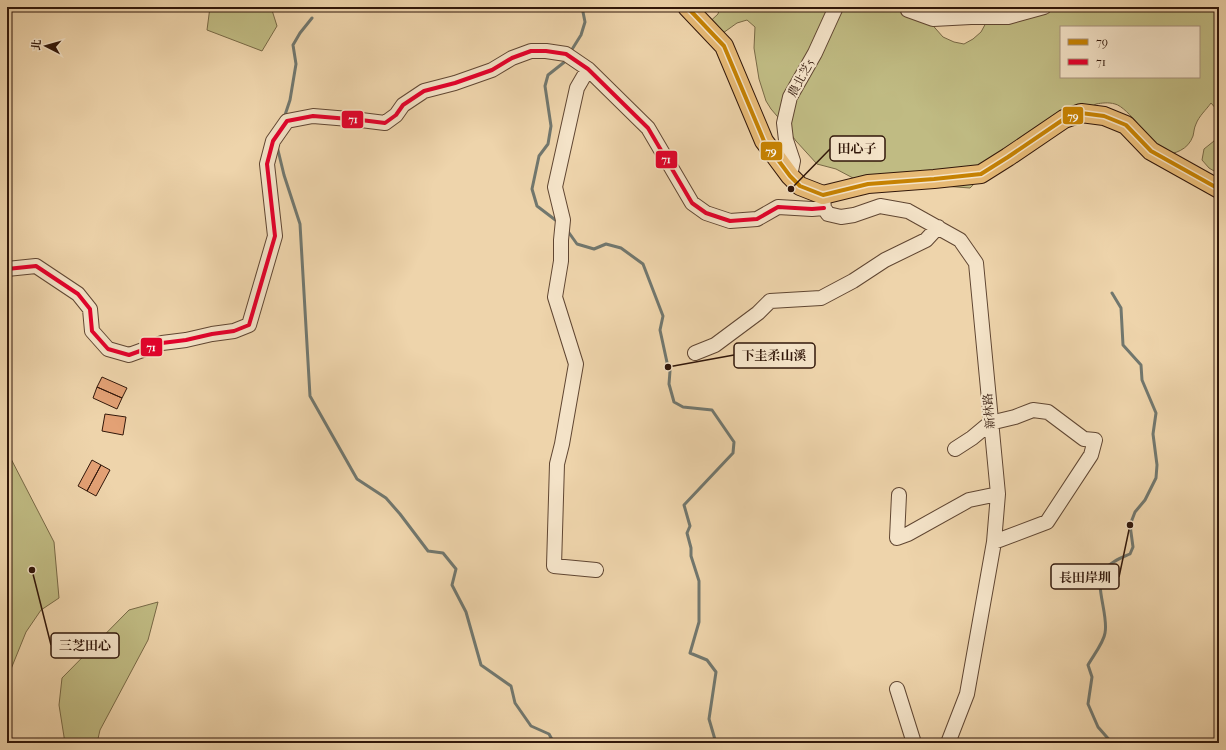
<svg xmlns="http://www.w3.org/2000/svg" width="1226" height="750" font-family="'IM FELL French Canon','Noto Serif TC',serif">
  <rect width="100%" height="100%" fill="#eed4ab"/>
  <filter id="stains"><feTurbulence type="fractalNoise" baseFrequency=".005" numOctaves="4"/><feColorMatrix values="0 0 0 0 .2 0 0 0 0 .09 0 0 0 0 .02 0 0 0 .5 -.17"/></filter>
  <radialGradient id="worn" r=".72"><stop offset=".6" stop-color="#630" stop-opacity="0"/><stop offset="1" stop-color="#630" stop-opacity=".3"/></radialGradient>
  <path fill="#c0bb83" stroke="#786946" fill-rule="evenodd" d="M210,7h61l6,19 -15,25 -55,-21z
    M720,7h216l-8,13 15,17 11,5 10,2 9,-5 8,-7 6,-11v-14h232v108l-1,-4 -7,-8c-5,7 -12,13 -15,21 -2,4 -2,8 -3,12 -5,14 -18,18 -31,19 -10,-12 -34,-48 -47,-51 -7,-2 -13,-1 -19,0l-91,50 -35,34 -107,-8 -10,-2 -17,-9 -19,-5 -21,-23 -13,-18 -12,-14 -5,-8 -7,-22 -5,-31 1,-21 -8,-7 -10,3 -14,10 -20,-5 15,-14zM1061,27h138v50h-138z
    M1219,133v41l-10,-6 -7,-8 2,-11 10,-8z
    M9,455l45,87 5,56 -18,12 -15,22 -15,37 -4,-2v-211z
    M158,602l-10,38 -48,90 -3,13h-32l-6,-38 3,-27 67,-68z"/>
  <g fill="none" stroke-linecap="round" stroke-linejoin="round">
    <path stroke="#71776e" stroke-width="3" d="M571,51l10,-16 4,-13 -3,-15
      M284,118l6,-18 6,-36 -3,-19 7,-12 12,-15
      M277,146l7,29 16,49 10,172 47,83 29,19 14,16 28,37 15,2 13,16 -4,16 14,27 15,53 30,21 4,17 16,23 18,8 5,9
      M558,222l-21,-16 -5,-17 7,-33 9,-12 3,-18 -6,-40 3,-11 19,-15
      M567,230l10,14 17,5 12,-5 15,4 22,16 20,52 -3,14 8,37 2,4 -1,13 5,18 9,5 29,3 22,32 -1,11 -49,52 6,21 -3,7 4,15v8l8,25v41l-9,31 17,7 9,12 -7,47 7,24
      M1112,743l-14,-16 -10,-23 4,-27 -4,-12c5,-9 16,-23 17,-32 4,-18 -12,-50 -1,-63 6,-8 17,-12 26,-16l3,-7 -3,-22 5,-13 10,-12 11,-22 1,-13 -4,-31 3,-21 -14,-33 -1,-15 -18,-20 -2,-37 -9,-15"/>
  </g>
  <path fill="#e3a175" stroke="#31170a" d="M102,377l25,11 -5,10 -25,-11z
    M97,387l25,11 -5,11 -24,-11z
    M105,414l21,3 -3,18 -21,-4z
    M92,460l9,5 -14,26 -9,-5z
    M101,465l9,5 -14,26 -9,-5z"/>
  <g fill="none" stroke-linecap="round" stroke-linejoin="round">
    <defs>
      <path id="minor" d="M908,7v3l25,9 38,-2 9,-10
        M971,17h37l36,-10
        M588,69l-11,19 -22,99 8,33 -2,20v21l-6,36 21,67 -14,80 -5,20 -3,102 42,4
        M790,176l3,-15 -7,-21 -2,-17 6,-26 25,-44 21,-46
        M823,199l1,9 4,6 13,3 13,-2 26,-9 28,5 52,29 16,23 22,231 -4,48 -27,152 -19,49
        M7,269l29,-3 42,28 12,15 2,22 16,18 21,6 33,-12 24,-3 26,-6 22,-3 15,-6 26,-89 -8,-72 6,-23 14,-20 26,-5 48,4 24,3 11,-8 7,-10 21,-14 31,-8 37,-13 20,-12 19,-7h15l20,3 22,15 60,59 44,75 14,10 24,8 27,-2 21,-12 34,2 12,-1
        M695,353l20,-8 43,-32 12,-12 51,-3 32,-17 32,-21 41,-20 12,-13
        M955,449l17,-11 18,-15 25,-6 18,-7 15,2 36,27 11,1 -4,15 -44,67 -53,20
        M899,495l-2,43 11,-4 61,-34 29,-6
        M897,689l17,54"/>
      <path id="major" d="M687,7l37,39 40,95 26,35 10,10 23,9 45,-11 66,-5 47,-5 27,-17 56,-38 17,-6 23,3 22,9 25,26 68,38"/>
    </defs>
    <use href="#minor" stroke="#604632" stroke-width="16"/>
    <use href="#major" stroke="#31170a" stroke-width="20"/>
    <use href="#minor" stroke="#f4e3c8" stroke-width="14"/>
    <use href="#major" stroke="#e7ba76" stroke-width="18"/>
    <defs>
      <path id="bus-1" d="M687,7l37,39 40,95 26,35 10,10 23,9 45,-11 66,-5 47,-5 27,-17 56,-38 17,-6 23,3 22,9 25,26 68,38"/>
      <path id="bus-2" d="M7,269l29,-3 42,28 12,15 2,22 16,18 21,6 33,-12 24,-3 26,-6 22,-3 15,-6 26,-89 -8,-72 6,-23 14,-20 26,-5 48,4 24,3 11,-8 7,-10 21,-14 31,-8 37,-13 20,-12 19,-7h15l20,3 22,15 60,59 44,75 14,10 24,8 27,-2 21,-12 34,2 12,-1"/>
    </defs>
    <use href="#bus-1" stroke="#f4e3c8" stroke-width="7"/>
    <use href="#bus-2" stroke="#f4e3c8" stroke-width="7"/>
    <use href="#bus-1" stroke="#c68202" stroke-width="4"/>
    <use href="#bus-2" stroke="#e4002b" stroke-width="4"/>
  </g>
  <g text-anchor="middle" stroke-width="4" stroke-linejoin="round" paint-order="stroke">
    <g font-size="12" fill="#31170a" stroke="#f4e3c8">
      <text transform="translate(801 78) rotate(-62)" y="4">農北芝5</text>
      <text transform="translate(989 411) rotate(-95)" y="4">新林路</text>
    </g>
  </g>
  <path fill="none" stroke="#31170a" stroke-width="1.5" d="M791 189L830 149M668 367L734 355M1130 525L1119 577M32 570L51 645"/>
  <g fill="#31170a" stroke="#f4e3c8" stroke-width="1.5">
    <circle cx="791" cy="189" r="4"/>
    <circle cx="668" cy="367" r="4"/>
    <circle cx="1130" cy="525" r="4"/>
    <circle cx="32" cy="570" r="4"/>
  </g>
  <g fill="#f4e3c8" stroke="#31170a" stroke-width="1.5">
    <rect x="830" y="136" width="55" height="25" rx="4"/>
    <rect x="734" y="343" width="81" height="25" rx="4"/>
    <rect x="1051" y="564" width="68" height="25" rx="4"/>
    <rect x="51" y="633" width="68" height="25" rx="4"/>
  </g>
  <g font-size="13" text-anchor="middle" font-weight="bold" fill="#31170a">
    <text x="857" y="153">田心子</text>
    <text x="774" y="360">下圭柔山溪</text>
    <text x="1085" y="582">長田岸圳</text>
    <text x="85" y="650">三芝田心</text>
  </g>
  <g stroke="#f4e3c8" stroke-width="1.5">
    <rect x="1062" y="106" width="22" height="19" rx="4" fill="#c68202"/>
    <rect x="341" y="110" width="23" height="19" rx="4" fill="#e4002b"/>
    <rect x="760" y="141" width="23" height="20" rx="4" fill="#c68202"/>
    <rect x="655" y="150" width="23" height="19" rx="4" fill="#e4002b"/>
    <rect x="140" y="337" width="23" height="20" rx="4" fill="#e4002b"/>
  </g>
  <g font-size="11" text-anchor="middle" font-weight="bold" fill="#fff">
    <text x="1073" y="120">79</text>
    <text x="353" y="123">71</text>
    <text x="771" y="155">79</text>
    <text x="666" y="163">71</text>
    <text x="151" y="351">71</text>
  </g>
  <rect width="1226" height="750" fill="none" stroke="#eed4ab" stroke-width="24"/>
  <rect x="8" y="8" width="1210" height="734" fill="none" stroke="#31170a" stroke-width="2"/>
  <rect x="12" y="12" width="1202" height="726" fill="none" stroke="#31170a"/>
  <rect x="1060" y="26" width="140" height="52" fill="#f4e3c8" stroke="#a6917c"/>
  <rect x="1068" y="39" width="20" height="6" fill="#c68202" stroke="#a6917c"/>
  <text x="1096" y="46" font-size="12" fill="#31170a">79</text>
  <rect x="1068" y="59" width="20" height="6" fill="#e4002b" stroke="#a6917c"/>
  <text x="1096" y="66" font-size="12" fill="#31170a">71</text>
  <g transform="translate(46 46) rotate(276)" stroke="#f4e3c8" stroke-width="3" paint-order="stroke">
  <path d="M0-3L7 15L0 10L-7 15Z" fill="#31170a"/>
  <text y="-6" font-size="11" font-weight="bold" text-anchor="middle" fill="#31170a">北</text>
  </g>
  <rect width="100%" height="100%" filter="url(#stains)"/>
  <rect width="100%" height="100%" fill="url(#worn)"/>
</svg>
